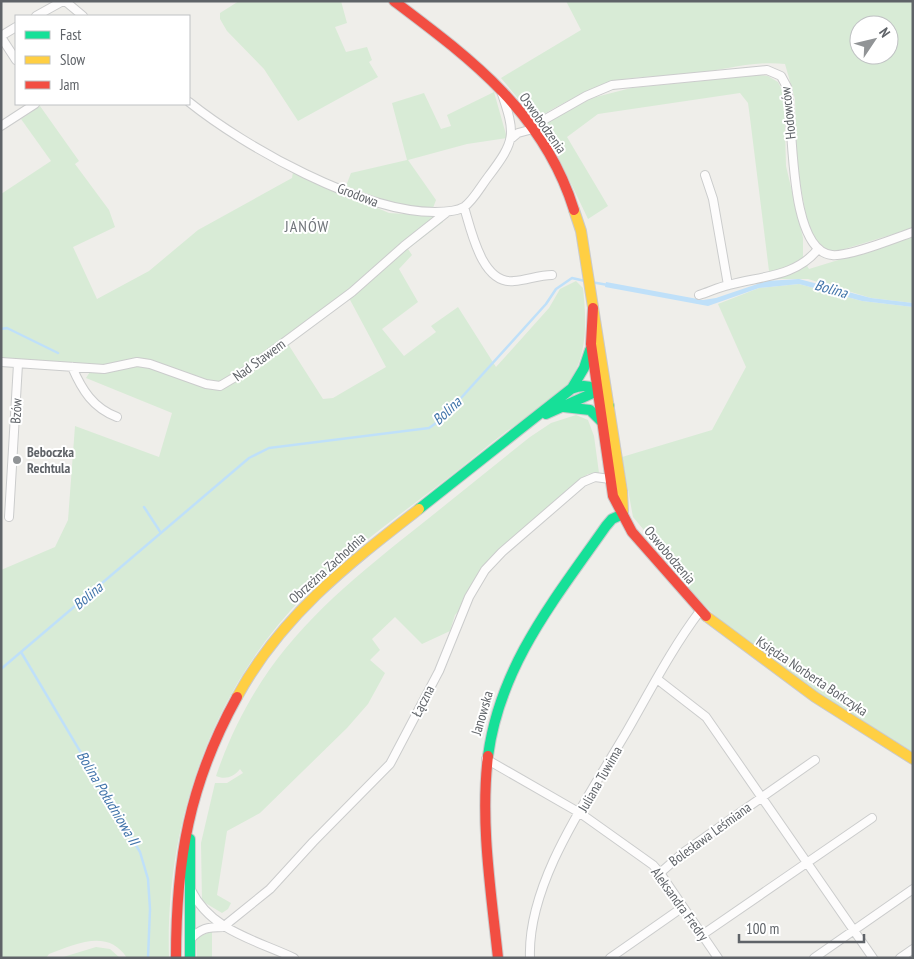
<svg xmlns="http://www.w3.org/2000/svg" width="914" height="959" font-family="'PT Sans Narrow',sans-serif">
  <rect width="100%" height="100%" fill="#efeeea"/>
  <path fill="#d8ebd6" fill-rule="evenodd" d="M239,1h102l6,22 -12,4 11,25 21,-5 5,13 -3,2 9,15 -80,44 -34,-52 -37,-38 -7,-12v-6z
    M566,1h347v227l-78,24 -9,-3 -8,-7 -7,-9 -4,-11 -10,-57 -2,-66 -10,-35c-31,-4 -64,7 -95,10 -26,3 -54,1 -79,8 -27,8 -52,24 -76,37l-34,-41 80,-48zM859,25h30v30h-30z
    M759,75l9,1 10,6 6,12 2,72 17,72v21l6,10 104,-32v66l-42,-5 -63,-19h-38l-20,-161 -2,-15 -8,-10 -142,21 -31,23 41,69 -20,13 -45,-94 49,-27 39,-10z
    M494,92l13,46 -40,6 -59,16 28,40 -3,8 -35,-3 -52,-19 5,-13 56,-13 -15,-57 32,-10 17,36 10,-3 -4,-11z
    M40,106l39,55 -4,3 34,46 6,17 -42,20 24,52 52,-28 49,-41 94,-52 1,-6 96,41 49,3 5,6 -35,27 4,6 -13,14 19,33 -36,27 22,27 32,-24 -5,-6 27,-19 38,60 53,-59 11,-19 16,-8 7,7c3,29 5,59 -9,86l3,2c-20,25 -49,39 -74,58 -20,15 -39,32 -59,47 -47,36 -96,70 -138,113 -95,96 -141,229 -137,364h-42c-19,-30 -51,-14 -78,-4l-3,4h-45v-388l54,-23 13,-27 7,-94 84,31 13,-44 -86,-35 9,-14 -26,7 -68,-7v-170l50,-33 -30,-42zM349,298l37,69 -53,31 -10,1 -35,-55z
    M799,284l63,17 51,6v445c-85,-55 -183,-105 -244,-188v-4l-36,-43 -11,-60 90,-27 34,-63 -28,-63 41,-16z
    M576,415l12,5 6,16 5,37 -11,1 -14,10 -44,40 -54,55 -17,32 -4,4 -5,16 -28,13 -27,-27 -23,22 8,11 -10,10 15,13 -17,31 -21,24 -87,85 -33,18 -10,64 14,8 -3,6 -6,4 -20,-12 -1,-58 14,-60h12l16,-10 -3,-4c-6,8 -15,11 -24,7l1,-3c40,-114 106,-171 197,-243 39,-31 77,-62 116,-93l21,-14z
    M212,931v27h-15l-1,-20z
    M96,947l14,2 10,9h-60z"/>
  <path fill="#bfe0f9" d="M799,279l72,19 42,5v4l-51,-6 -63,-17 -40,4 -51,18 -103,-19 1,-5 97,18 13,-2 50,-17z"/>
  <g fill="none" stroke-linecap="round" stroke-linejoin="round">
    <path stroke="#bfe0f9" stroke-width="2.5" d="M591,282l17,3
      M1,329l6,-1 51,25
      M144,507l17,26
      M21,652l119,200 8,27 2,30 -2,49
      M1,669l248,-211 20,-10 160,-20 13,-9 104,-115 10,-15 16,-11 13,3"/>
    <defs>
      <path id="street" d="M65,1l18,15
        M36,16l27,-15
        M1,36l15,-9
        M1,37l15,23
        M189,102c56,45 172,110 246,110 8,0 21,0 29,-5 9,-6 17,-21 24,-30 28,-37 28,-42 13,-86
        M1,126l34,-22
        M512,138l6,-5 15,-4 9,-8 44,-25 26,-11 155,-15 14,6 6,11c7,32 0,164 45,168 17,2 63,-17 81,-23
        M705,175l8,24 15,86
        M464,207c7,23 18,78 50,74 13,-1 25,-6 38,-6
        M699,295c10,-3 20,-8 30,-10 32,-9 67,-8 89,-36
        M1,362l103,7 33,-7 13,2 56,20 14,2 27,-16 105,-78 52,-46 43,-34
        M72,367c10,23 21,41 45,50
        M9,517l9,-153
        M657,679l49,38 167,241
        M486,759l94,54 73,52 7,8 58,85
        M660,873l24,-21 131,-92
        M191,890c20,41 65,50 103,68
        M223,927l47,-38 43,-47 77,-78 49,-93 30,-74 16,-27 17,-18 81,-70 12,-5 15,2
        M702,935l170,-117
        M190,940c10,-12 18,-13 33,-13
        M530,958c-3,-76 60,-163 97,-227 23,-40 45,-83 73,-120
        M610,958l73,-51
        M814,958l99,-69
        M900,958l13,-9"/>
      <path id="fast" d="M572,388l12,-20 6,-18
        M564,407l26,3 11,11
        M546,414l47,-21 6,-7
        M419,509l152,-120c19,-8 29,1 38,17
        M488,756c12,-91 67,-157 118,-230l6,-7 11,-5
        M190,839v119"/>
      <path id="slow" d="M574,210l7,21 41,260 1,20
        M706,616l109,81 98,62
        M237,697c44,-81 110,-132 182,-188"/>
      <path id="jam" d="M394,1c77,58 150,112 180,209
        M593,308l-2,36 22,152 19,36 74,84
        M488,756c-8,67 3,135 10,202
        M176,958c0,-98 13,-174 61,-261"/>
    </defs>
    <use href="#street" stroke="#cbcccc" stroke-width="10"/>
    <use href="#fast" stroke="#cacacb" stroke-width="12"/>
    <use href="#slow" stroke="#cacacb" stroke-width="12"/>
    <use href="#jam" stroke="#cacacb" stroke-width="12"/>
    <use href="#street" stroke="#fdfcfc" stroke-width="8"/>
    <use href="#fast" stroke="#16e098" stroke-width="10"/>
    <use href="#slow" stroke="#ffcf43" stroke-width="10"/>
    <use href="#jam" stroke="#f24e42" stroke-width="10"/>
  </g>
  <circle fill="#919496" stroke="#fff" stroke-width="2" cx="17" cy="460" r="5"/>
  <g text-anchor="middle" stroke-width="4" stroke-linejoin="round" paint-order="stroke">
    <g font-size="14" fill="#5f6368" stroke="#fff">
      <text transform="translate(788 113) rotate(-96)" y="5">Hodowców</text>
      <text transform="translate(543 123) rotate(55)" y="5">Oswobodzenia</text>
      <text transform="translate(358 195) rotate(21)" y="5">Grodowa</text>
      <text transform="translate(259 360) rotate(-36)" y="5">Nad Stawem</text>
      <text transform="translate(16 411) rotate(-87)" y="5">Bzów</text>
      <text transform="translate(670 555) rotate(50)" y="5">Oswobodzenia</text>
      <text transform="translate(327 568) rotate(-42)" y="5">Obrzeżna Zachodnia</text>
      <text transform="translate(812 676) rotate(34)" y="5">Księdza Norberta Bończyka</text>
      <text transform="translate(423 701) rotate(-63)" y="5">Łączna</text>
      <text transform="translate(482 713) rotate(-74)" y="5">Janowska</text>
      <text transform="translate(600 779) rotate(-60)" y="5">Juliana Tuwima</text>
      <text transform="translate(710 834) rotate(-36)" y="5">Bolesława Leśmiana</text>
      <text transform="translate(680 904) rotate(54)" y="5">Aleksandra Fredry</text>
    </g>
    <g font-size="14" font-weight="bold" fill="#5f6368" stroke="#fff" text-anchor="start">
      <text x="27" y="457">Beboczka<tspan x="27" dy="16">Rechtula</tspan></text>
    </g>
    <g font-size="15" font-style="italic" fill="#4174aa" stroke="#fff">
      <text transform="translate(831 289) rotate(16)" y="5">Bolina</text>
      <text transform="translate(447 411) rotate(-43)" y="5">Bolina</text>
      <text transform="translate(88 596) rotate(-40)" y="5">Bolina</text>
      <text transform="translate(108 798) rotate(59)" y="5">Bolina Południowa II</text>
    </g>
    <g font-size="16" letter-spacing="1" fill="#70757a" stroke="#fff">
      <text x="307" y="232">JANÓW</text>
    </g>
  </g>
  <rect width="914" height="959" fill="none" stroke="#5f6368" stroke-width="5"/>
  <rect x="15" y="15" width="175" height="90" fill="#ffffff" stroke="#bfc1c3"/>
  <rect x="25" y="31" width="25" height="8" fill="#16e098" stroke="#bfc1c3"/>
  <text x="60" y="40" font-size="15" fill="#5f6368">Fast</text>
  <rect x="25" y="56" width="25" height="8" fill="#ffcf43" stroke="#bfc1c3"/>
  <text x="60" y="65" font-size="15" fill="#5f6368">Slow</text>
  <rect x="25" y="81" width="25" height="8" fill="#f24e42" stroke="#bfc1c3"/>
  <text x="60" y="90" font-size="15" fill="#5f6368">Jam</text>
  <g transform="translate(874 40) rotate(55)"><circle r="24" fill="#ffffff" stroke="#bfc1c3"/>
  <path d="M0-4L9 19L0 12L-9 19Z" fill="#919496"/>
  <text y="-8" font-size="14" font-weight="bold" text-anchor="middle" fill="#5f6368">N</text>
  </g>
  <path d="M739 934v8h125v-8" fill="none" stroke="#5f6368" stroke-width="2.5"/>
  <text x="746" y="934" font-size="15" fill="#5f6368" stroke="#ffffff" stroke-width="4" paint-order="stroke">100 m</text>
</svg>
